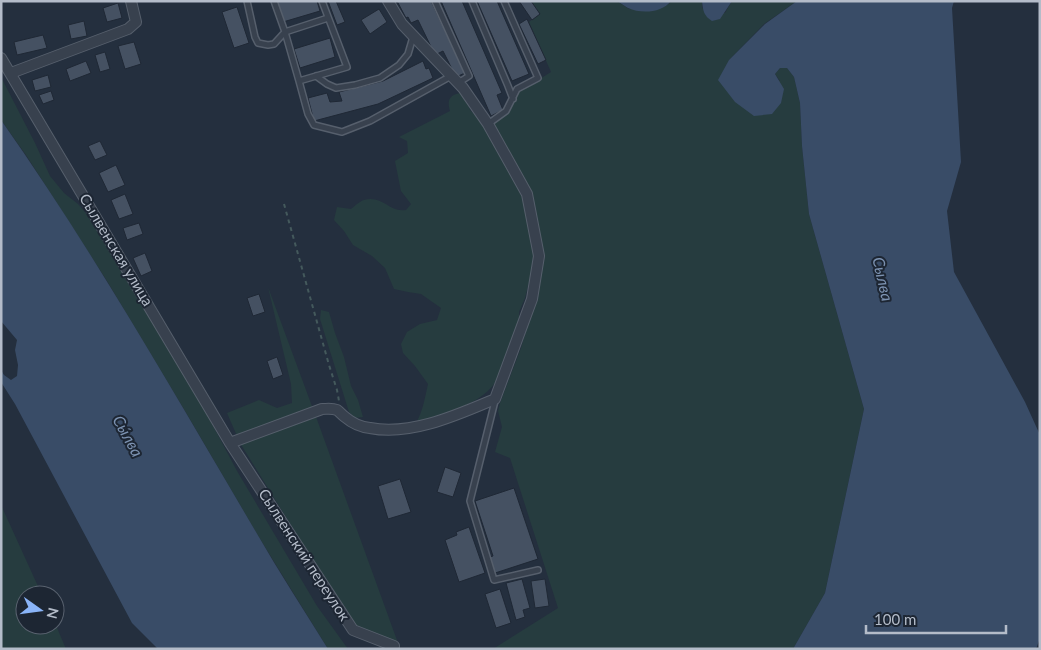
<svg xmlns="http://www.w3.org/2000/svg" width="1041" height="650" font-family="Lato,sans-serif">
  <rect width="100%" height="100%" fill="#242f3e"/>
  <path fill="#263c3f" d="M531,1h86l12,8 40,-5 2,-3h31v7l23,5 7,-12h65l-33,23 -35,36 51,21 -5,-7 5,-6h7l7,9 6,26 2,43 7,68 55,195 -39,184 -32,56h-300l65,-41 -48,-150 -15,-6 7,-25 -4,-16 2,-8 21,-55 12,-42 9,-48 -3,-32 -12,-39 -17,-34 -17,-29 14,-10 12,-22 32,-20 -22,-50 11,-8z
    M1,77l34,66 15,33 14,17 14,11 7,8 106,172 46,87 80,135 31,43h-20l-71,-115 -69,-118 -81,-135 -81,-126 -25,-35z
    M460,93l8,10 2,7 17,16 35,68 11,46 1,23 -9,35 -6,14v7l-24,64c-18,24 -52,30 -79,40 7,-12 9,-26 12,-39l-13,-18 -12,-13 -2,-9 6,-12 13,-8 17,-4 4,-12 -20,-14 -13,-2 -14,-3 -9,-21 -13,-12 -19,-11 -9,-14 -10,-11 3,-13 14,2c4,-3 9,-8 13,-9 19,-5 25,13 42,10l5,-6 -10,-13 -6,-30 13,-8 -1,-12 -8,-4 51,-26c-3,-10 -1,-16 10,-18z
    M268,287l45,122 -76,27 -10,-23 32,-13 18,8 15,-5 -1,-19z
    M321,310l8,2 6,21 9,24 7,29 7,14 5,17 -8,1 -6,-6 -29,-93z
    M315,414l83,229 -44,-16 -114,-184z
    M1,505l41,90h-17v30h30v-2l11,26h-65z"/>
  <path fill="#394c67" d="M617,1h54c-9,12 -30,13 -43,7 -4,-2 -7,-5 -11,-7z
    M702,1h30l-12,18 -8,2c-8,-5 -9,-10 -10,-20z
    M797,1h157l-2,7 9,154 -14,49 7,61 71,130 15,33v203l-4,11h-243l32,-56 39,-184 -55,-195 -7,-68 -2,-43 -6,-26 -7,-9h-7l-5,6 9,15 -3,14 -9,11 -18,2 -19,-14 -17,-22 11,-20 36,-36z
    M1,120c93,132 173,273 255,412 23,40 48,78 72,117h-170l-26,-26 -117,-219 -14,-22v-12l3,5 7,5 6,-4 1,-11 -3,-15 2,-10 -16,-19z"/>
  <path fill="#455162" stroke="#1f2835" d="M277,1h40l3,10 -37,11z
    M328,1h8l9,21 -8,3z
    M397,1h34l34,72 -9,4 -13,-26 -8,4 -17,-35 -7,3 -3,-6 -2,1z
    M441,1h21l40,92 -5,2 6,15 -12,6z
    M477,1h20l32,73 -17,7z
    M519,1h12l9,13 -8,6z
    M118,3l4,15 -15,4 -4,-14z
    M237,7l12,36 -15,5 -12,-36z
    M379,9l8,13 -17,12 -9,-14z
    M527,19l19,41 -8,4 -19,-40z
    M84,21l3,15 -16,3 -3,-14z
    M43,35l4,13 -30,7 -3,-13z
    M330,38l5,19 -35,11 -6,-19z
    M134,42l7,22 -16,5 -7,-23z
    M105,52l5,17 -10,3 -5,-17z
    M86,61l5,12 -21,8 -4,-12z
    M423,61l3,8 3,-1 4,10 -55,26 -64,17 -6,-23 19,-5 3,9 12,-1 -3,-9 44,-11z
    M48,75l3,12 -16,4 -3,-11z
    M51,91l3,9 -11,4 -4,-9z
    M100,141l7,14 -12,5 -7,-14z
    M116,165l9,20 -17,7 -9,-19z
    M125,194l8,20 -14,5 -8,-19z
    M139,223l4,11 -16,6 -4,-12z
    M145,253l7,18 -11,5 -8,-18z
    M259,294l6,18 -12,4 -6,-18z
    M277,357l6,18 -10,4 -6,-18z
    M445,467l16,6 -8,24 -16,-5z
    M400,479l11,33 -23,7 -10,-33z
    M514,488l24,71 -49,16 -5,-16 9,-3 -18,-55z
    M469,527l16,46 -26,9 -14,-42 12,-5 -1,-3z
    M522,579l8,29 -7,2 2,7 -9,3 -10,-37z
    M545,579l4,27 -14,2 -4,-27z
    M500,589l11,34 -15,5 -11,-34z"/>
  <g fill="none" stroke-linecap="round" stroke-linejoin="round">
    <defs>
      <path id="service" d="M247,1l8,36 3,6 10,2 6,-1 11,-12 43,-14
        M274,1l11,31 14,49 48,-14 -25,-66
        M435,1l34,75 -11,7
        M472,1l36,85 5,13
        M316,76l11,8 9,4 19,-3 25,-7 19,-13 9,-11 5,-17
        M299,81l9,33 6,11 28,7 28,-11 81,-45
        M488,124l18,-13 11,-22 21,-11 -34,-77
        M495,401l-25,100 24,79 44,-10"/>
      <path id="minor" d="M1,58l229,385 123,187 41,16
        M11,73l117,-44 8,-7 -5,-21
        M230,443l92,-34c5,0 10,-1 15,1 3,2 5,5 8,7 7,6 15,10 25,11 41,8 87,-13 125,-29l37,-100 7,-43 -12,-62 -39,-70 -25,-36 -61,-64 -14,-23"/>
    </defs>
    <use href="#service" stroke="#565f6c" stroke-width="8"/>
    <use href="#minor" stroke="#565f6c" stroke-width="12"/>
    <path stroke="#44595c" stroke-width="2" stroke-dasharray="4 4" stroke-linecap="butt" d="M284,204l45,161 8,25 2,11"/>
    <use href="#service" stroke="#38414e" stroke-width="5"/>
    <use href="#minor" stroke="#38414e" stroke-width="10"/>
  </g>
  <g text-anchor="middle" stroke-width="4" stroke-linejoin="round" paint-order="stroke">
    <g font-size="15" fill="#b4bcc9" stroke="#1d2633">
      <text transform="translate(116 250) rotate(59)" y="5">Сылвенская улица</text>
      <text transform="translate(304 555) rotate(57)" y="5">Сылвенский переулок</text>
    </g>
    <g font-size="16" font-style="italic" fill="#7c92b1" stroke="#1d2633">
      <text transform="translate(883 279) rotate(77)" y="6">Сылва</text>
      <text transform="translate(128 436) rotate(61)" y="6">Сы́лва</text>
    </g>
  </g>
  <rect width="1041" height="650" fill="none" stroke="#b4bcc9" stroke-width="5"/>
  <g transform="translate(40 610) rotate(104)"><circle r="24" fill="#1d2633" stroke="#59626f"/>
  <path d="M0-4L9 19L0 12L-9 19Z" fill="#8ab4f8"/>
  <text y="-8" font-size="14" font-weight="bold" text-anchor="middle" fill="#b4bcc9">N</text>
  </g>
  <path d="M866 625v8h140v-8" fill="none" stroke="#b4bcc9" stroke-width="2.5"/>
  <text x="874" y="625" font-size="15" fill="#b4bcc9" stroke="#1d2633" stroke-width="4" paint-order="stroke">100 m</text>
</svg>
